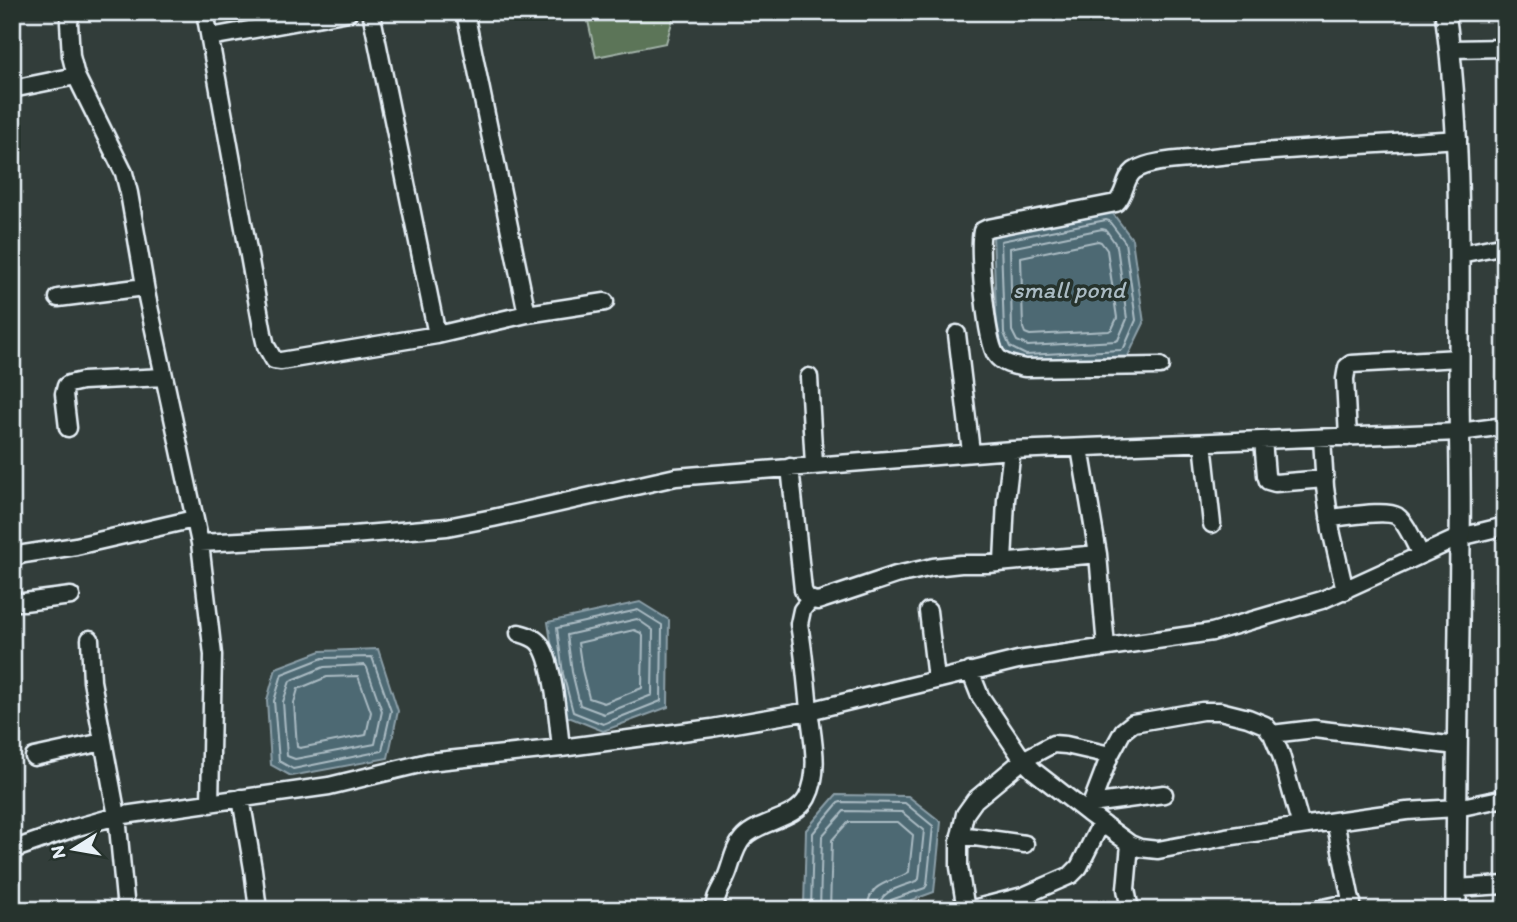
<svg xmlns="http://www.w3.org/2000/svg" width="1517" height="922" font-family="Itim,sans-serif">
  <rect width="100%" height="100%" fill="#323d3a"/>
  <filter id="ink" filterUnits="userSpaceOnUse"><feTurbulence type="fractalNoise" baseFrequency=".0143" numOctaves="2"/><feDisplacementMap in="SourceGraphic" scale="14" xChannelSelector="R" yChannelSelector="G"/><feConvolveMatrix kernelMatrix="1 2 1 2 8 2 1 2 1" color-interpolation-filters="sRGB"/></filter>
  <g filter="url(#ink)">
    <path fill="#5b7459" stroke="#a2b2a8" stroke-width="2" d="M586,12h89l-9,31 -70,14z"/>
    <path fill="#4e6973" stroke="#8c9fa8" stroke-width="2" d="M1111,211l21,28 12,84 -16,33 -104,6 -19,-9 -8,-18 -4,-100z
      M640,602l29,18 -1,87 -65,24 -37,-15 -10,-41 -8,-53z
      M378,649l20,62 -10,47 -97,18 -20,-11 -4,-65 9,-32 45,-17z
      M836,795l72,1 33,26 -7,70 -49,18h-51l-30,-3 2,-77z"/>
    <g fill="none" stroke-linecap="round" stroke-linejoin="round">
      <path stroke="#aabbc3" stroke-width="2" d="M1106,220l3,1 16,21 11,78 -12,28 -3,2 -95,5 -16,-8 -6,-14 -3,-92z
        M1102,229l4,1 11,16 10,73 -9,21 -2,1 -88,5 -11,-5 -5,-10 -2,-83z
        M1098,241l3,1 6,8 10,68 -5,11 -3,2 -79,4 -5,-2 -2,-5 -2,-71z
        M638,610l24,15 -1,76 -58,23 -30,-12 -10,-38 -6,-46z
        M637,619l16,11 -1,65 -48,19 -24,-9 -8,-33 -5,-37z
        M634,630l7,3 2,3 -1,52 -38,15 -15,-5 -7,-28 -4,-27z
        M372,657l19,54 -9,40 -89,18 -14,-8 -5,-60 8,-27 41,-16z
        M365,665l2,3 15,43 -7,33 -80,15 -8,-3 -4,-54 7,-21 34,-14z
        M358,676l13,36 -5,23 -66,13 -3,-1 -3,-44 4,-14 29,-12z
        M811,910l2,-77 25,-30 3,-1 64,1 28,23 -6,59 -2,3 -34,12 -4,4v6
        M820,910l2,-74 22,-25 58,1 22,18 -5,49 -2,2c-16,6 -38,9 -39,29
        M830,910l2,-70 16,-18h50l15,13 -4,37c-18,12 -40,8 -42,38"/>
      <defs>
        <path id="minor" d="M71,12l-2,11 2,33 5,20 48,97 5,20 18,104 53,246 13,112 -3,149
          M205,12l58,321 3,13 8,14 7,1 156,-26 90,-21 78,-12
          M371,12l66,323
          M465,12l62,302
          M210,37l139,-25
          M1450,49l55,-1
          M12,89l64,-13
          M1460,254l45,-9
          M58,298l87,-11
          M957,334l14,118
          M1160,366l-135,2c-10,-2 -23,-4 -29,-13 -10,-15 -18,-105 -14,-124l6,-3 128,-25c10,-9 8,-24 18,-32 16,-11 49,-11 68,-13 85,-10 170,-13 256,-19
          M809,377l5,88
          M68,428l-4,-34 2,-8 3,-2 13,-3 82,-4
          M1348,437l-3,-58 2,-12 4,-3 108,-6
          M1322,438l3,49 6,43 14,61
          M1263,440l3,35 2,6 7,2 50,-4
          M1203,443l9,81
          M1080,448l18,106 8,93
          M790,467l13,123c3,8 7,10 15,11l78,-26 37,-8 28,-3h27l110,-10
          M1329,518c16,-1 56,-9 68,-2 10,7 18,29 24,39
          M200,543l153,-8 94,-8 46,-9 183,-41 336,-27 447,-18 46,-6
          M12,558l12,-4 52,-8 118,-27
          M1003,562l3,-62 6,-50
          M12,598l5,4h7l47,-6
          M928,611l8,68
          M519,633c7,2 15,4 20,10 15,17 19,80 22,105
          M90,639l2,42 25,135 9,94
          M970,671l10,25 43,64 11,11 54,42 42,31 10,4 18,2 68,-13 109,-16 72,-10 50,-3 48,-10
          M1272,734l42,-5 143,17
          M34,757l69,-15
          M241,798l12,71 5,41
          M1091,804l73,-10
          M1088,813l22,-58 13,-24 10,-8 69,-12h18l28,7 17,7 7,9 9,21 20,71
          M1335,821l18,89
          M960,835l65,9
          M12,850l62,-22 43,-12 212,-30 99,-24 133,-14 151,-20 97,-17 209,-51 194,-28 110,-32 138,-63 45,-11
          M1456,888l49,-3
          M714,910c0,-14 8,-22 13,-35 5,-12 7,-28 17,-38 17,-17 51,-17 63,-39 14,-26 5,-62 2,-89 -3,-29 -5,-57 -10,-85l3,-14 8,-10
          M966,910l-7,-43v-26l6,-27 10,-14 48,-40 30,-16 13,1 44,10
          M969,910l54,-14 48,-21 8,-8 22,-44
          M1130,910l-4,-21 4,-45
          M1314,910l38,-8"/>
        <path id="major" d="M1445,12c17,123 14,246 14,369 0,53 2,106 1,159 -1,123 -4,246 -4,370"/>
      </defs>
      <use href="#minor" stroke="#e8f1f8" stroke-width="21"/>
      <use href="#major" stroke="#e8f1f8" stroke-width="24"/>
      <use href="#minor" stroke="#26332d" stroke-width="16"/>
      <use href="#major" stroke="#26332d" stroke-width="19"/>
    </g>
  </g>
  <g text-anchor="middle" stroke-width="7" stroke-linejoin="round" paint-order="stroke">
    <g font-size="24" font-style="italic" fill="#aabbc3" stroke="#26332d">
      <text x="1069" y="298">small pond</text>
    </g>
  </g>
  <rect width="1517" height="922" fill="none" stroke="#26332d" stroke-width="42"/>
  <rect x="21" y="21" width="1475" height="880" fill="none" stroke="#e8f1f8" stroke-width="2.5" filter="url(#ink)"/>
  <g transform="translate(74 849) rotate(259)" stroke="#26332d" stroke-width="5" paint-order="stroke">
  <path d="M0-5L12 26L0 18L-12 26Z" fill="#e8f1f8"/>
  <text y="-10" font-size="19" font-weight="bold" text-anchor="middle" fill="#e8f1f8">N</text>
  </g>
</svg>
